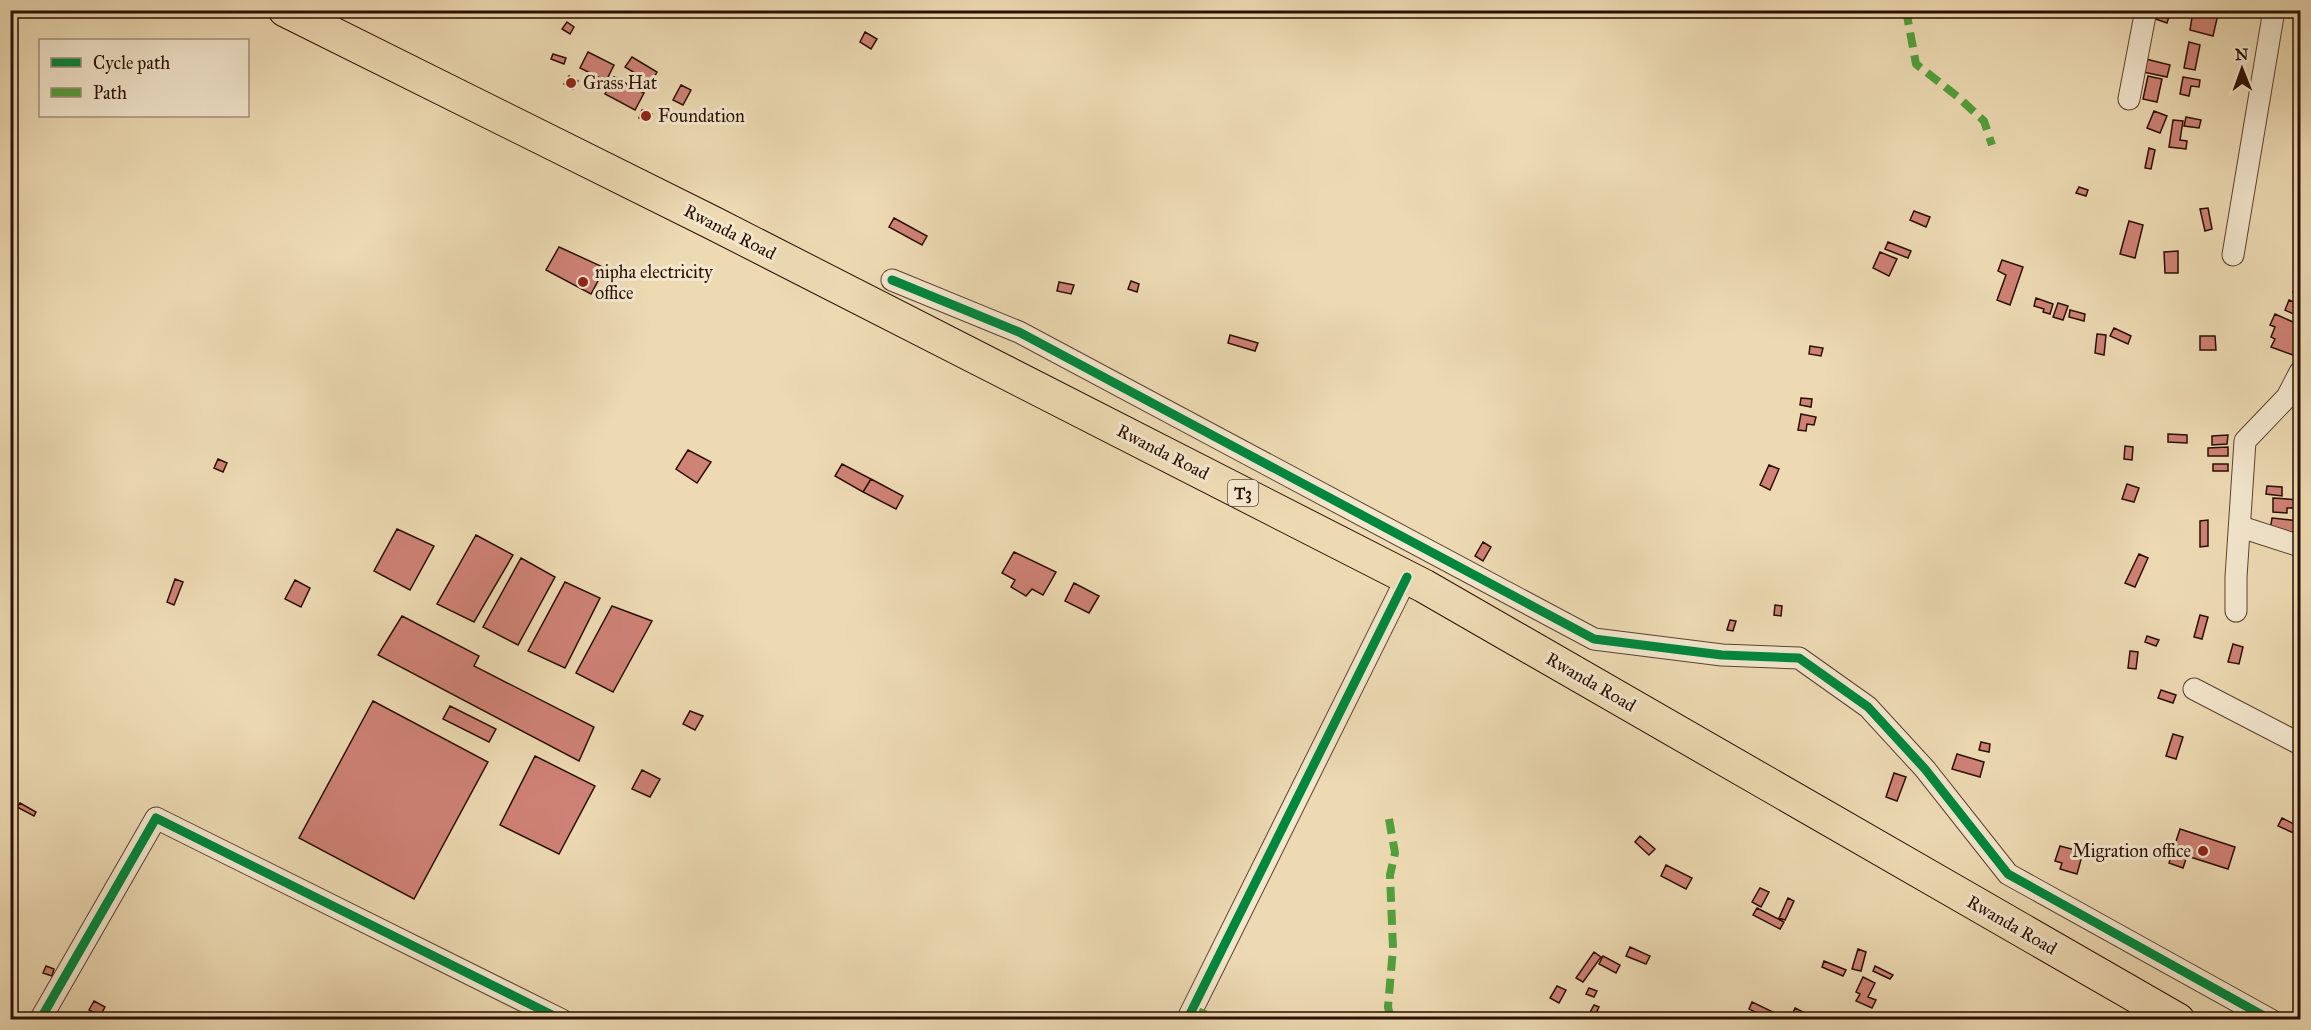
<svg xmlns="http://www.w3.org/2000/svg" width="2311" height="1030" font-family="'IM FELL Great Primer',serif">
  <rect width="100%" height="100%" fill="#eddab3"/>
  <filter id="stains"><feTurbulence type="fractalNoise" baseFrequency=".00333" numOctaves="4"/><feColorMatrix values="0 0 0 0 .2 0 0 0 0 .09 0 0 0 0 .02 0 0 0 .5 -.17"/></filter>
  <radialGradient id="worn" r=".72"><stop offset=".6" stop-color="#630" stop-opacity="0"/><stop offset="1" stop-color="#630" stop-opacity=".3"/></radialGradient>
  <path fill="#cf8276" stroke="#2a0f00" stroke-width="1.5" d="M2149,10h22l-4,13 -20,-7z
    M2202,10h17l-6,26 -23,-6 3,-19 9,2z
    M567,22l7,5 -4,7 -8,-5z
    M865,32l12,7 -6,10 -11,-7z
    M2189,42l11,3 -5,25 -11,-2z
    M588,52l26,13 -8,16 -26,-13z
    M553,54l13,4 -2,6 -13,-5z
    M632,57l25,15 -6,11 -26,-16z
    M2146,59l24,6 -3,12 -24,-5z
    M569,76l9,5 -5,8 -9,-5z
    M2148,76l14,3 -5,23 -14,-3z
    M614,77l30,16 -9,17 -30,-16z
    M2183,77l17,3 -1,7 -8,-1 -2,10 -9,-2z
    M681,85l10,5 -8,15 -10,-5z
    M642,110l10,4 -3,7 -10,-3z
    M2154,111l13,5 -7,17 -13,-5z
    M2186,117l15,3 -2,8 -15,-2z
    M2173,120l10,1 -3,19 7,1 -1,8 -17,-2z
    M2149,148l6,2 -4,19 -6,-1z
    M2079,187l9,3 -2,6 -10,-3z
    M2208,208l4,21 -7,2 -5,-22z
    M1914,211l16,6 -4,10 -16,-7z
    M894,218l33,18 -5,9 -33,-18z
    M2129,221l14,4 -8,33 -15,-4z
    M1888,242l23,9 -3,7 -23,-9z
    M559,247l46,21 -14,26 -45,-24z
    M2178,251v22h-13l-1,-21z
    M1880,252l17,7 -8,17 -16,-8z
    M2002,260l21,7 -13,38 -13,-5 9,-25 -8,-4z
    M1131,281l8,3 -2,8 -9,-3z
    M1059,282l15,3 -3,9 -14,-3z
    M2298,282l2,1v12l-7,-3z
    M2036,298l17,6 -3,10 -7,-2 1,-3 -10,-3z
    M2289,300l11,5v12l-15,-7z
    M2058,303l10,3 -5,14 -10,-3z
    M2070,310l15,4 -1,7 -15,-4z
    M2275,314l25,11v15l-7,15 -22,-8 4,-8 -4,-2 4,-10 -5,-2z
    M2114,328l17,8 -3,8 -18,-8z
    M2097,334l9,1 -2,20 -9,-2z
    M1230,335l28,8 -3,8 -27,-8z
    M2200,336h15l1,14h-16z
    M1810,346l13,2 -2,8 -12,-2z
    M1801,398l11,1 -1,8 -11,-2z
    M1801,414l15,3 -2,8 -7,-1 -1,7 -8,-1z
    M2168,434l19,1v8l-19,-1z
    M2228,435l-1,9 -15,1v-9z
    M2125,446l8,1 -1,13 -8,-1z
    M2228,447v9h-20v-8z
    M688,450l23,12 -14,21 -21,-14z
    M218,459l9,4 -4,9 -9,-4z
    M842,464l29,15 -8,13 -28,-16z
    M2213,464h15v7h-15z
    M1769,465l10,4 -9,21 -10,-5z
    M871,479l32,17 -7,13 -33,-17z
    M2127,484l12,4 -5,14 -12,-3z
    M2267,486l15,1v9l-16,-2z
    M2273,498l27,2v8h-13v5l-14,-1z
    M2272,518l28,3v14l-30,-4z
    M2208,520v26l-8,1v-26z
    M397,529l37,17 -24,44 -36,-19z
    M476,535l37,20 -39,67 -37,-18z
    M1483,542l8,5 -8,14 -8,-5z
    M1014,552l42,20 -13,23 -11,-6 -6,7 -15,-9 4,-7 -13,-7z
    M2139,554l9,4 -13,29 -10,-4z
    M521,558l34,19 -37,68 -35,-18z
    M175,579l8,3 -9,23 -7,-3z
    M295,580l15,8 -9,19 -16,-8z
    M565,582l35,16 -35,70 -37,-17z
    M1074,583l25,13 -10,17 -24,-12z
    M1775,605l7,1 -1,10 -7,-1z
    M612,606l40,15 -39,71 -37,-19z
    M2200,615l8,2 -6,22 -8,-2z
    M402,616l77,40 -5,10 120,61 -15,34 -201,-106z
    M1730,620l6,1 -3,10 -6,-1z
    M2147,636l12,4 -3,6 -11,-4z
    M2233,644l10,3 -4,17 -11,-2z
    M2130,651l8,1 -2,17 -8,-1z
    M2161,690l15,5 -3,8 -15,-5z
    M373,701l115,61 -74,137 -115,-61z
    M450,706l46,23 -7,13 -46,-23z
    M690,711l13,5 -8,14 -12,-6z
    M2173,734l10,3 -7,22 -10,-3z
    M1981,742l9,2 -1,8 -10,-2z
    M1957,754l27,8 -4,15 -28,-8z
    M535,756l60,30 -36,68 -59,-29z
    M642,770l18,9 -10,18 -18,-8z
    M1894,773l12,4 -9,24 -11,-4z
    M20,803l16,9 -2,4 -17,-9z
    M2282,818l18,9 -4,7 -18,-8z
    M2180,829l55,18 -7,22 -41,-13 -4,12 -14,-5z
    M1640,836l15,13 -6,6 -14,-13z
    M2060,846l23,6 -6,22 -17,-5 2,-6 -7,-2z
    M1666,865l26,13 -6,11 -25,-13z
    M1760,888l9,4 -8,15 -9,-5z
    M1788,898l6,3 -9,19 -6,-2z
    M1757,908l27,14 -4,7 -27,-14z
    M1630,947l20,9 -4,8 -20,-8z
    M1858,949l8,3 -5,19 -9,-2z
    M1594,952l7,5 -18,25 -7,-4z
    M1603,956l17,9 -4,8 -17,-9z
    M1824,961l22,9 -3,6 -21,-9z
    M46,966l8,3 -2,7 -9,-3z
    M1875,966l18,9 -3,4 -17,-8z
    M1863,977l12,6 -7,14 8,3 -4,8 -16,-7 4,-7 -4,-2z
    M1557,986l9,4 -7,13 -9,-5z
    M1589,988l8,3 -3,6 -8,-3z
    M94,1001l11,6 -5,9 -11,-6z
    M1752,1002l21,10 -4,7 -20,-10z
    M1594,1005l5,2 -6,13h-3l-3,-2z
    M1795,1008l20,10 -1,2h-24z
    M1601,1013l17,7h-20z"/>
  <g fill="none" stroke-linecap="round" stroke-linejoin="round">
    <defs>
      <path id="minor" d="M2129,99l17,-89
        M2233,255l41,-245
        M892,280l127,52 575,307 128,16 77,3 69,49 57,62 83,105 263,146
        M2241,527l59,19
        M2236,611v-34l9,-136 42,-44 13,-25
        M2194,689l106,55
        M40,1020l116,-202 406,202
        M1187,1020l220,-443"/>
      <path id="trunk" d="M285,10l428,213 711,363 754,434"/>
    </defs>
    <use href="#minor" stroke="#5b422d" stroke-width="23"/>
    <use href="#trunk" stroke="#2a0f00" stroke-width="35"/>
    <use href="#minor" stroke="#f3e7ce" stroke-width="21"/>
    <use href="#trunk" stroke="#eddab3" stroke-width="33"/>
    <path stroke="#51a03c" stroke-width="8" stroke-dasharray="15 8" stroke-linecap="butt" d="M1906,10l10,54 42,33 26,24 8,24
      M1389,819l6,34 -5,22 3,73 -5,59 3,13
      M1192,1009l28,11"/>
    <defs>
      <path id="cycleway" d="M892,280l127,52 575,307 128,16 77,3 69,49 57,62 83,105 263,146
        M40,1020l116,-202 406,202
        M1187,1020l220,-443"/>
    </defs>
    <use href="#cycleway" stroke="#f3e7ce" stroke-width="13"/>
    <use href="#cycleway" stroke="#00873e" stroke-width="9"/>
  </g>
  <g fill="#8f2418" stroke="#f3e7ce" stroke-width="2">
    <circle cx="571" cy="83" r="6"/>
    <circle cx="646" cy="116" r="6"/>
    <circle cx="583" cy="282" r="6"/>
    <circle cx="2203" cy="851" r="6"/>
  </g>
  <g text-anchor="middle" stroke-width="6" stroke-linejoin="round" paint-order="stroke">
    <rect fill="#f3e7ce" stroke="#66503e" stroke-width="1.5" x="1228" y="480" width="30" height="26" rx="4.5"/>
    <g font-size="16" font-weight="bold" fill="#2a0f00">
      <text x="1243" y="499">T3</text>
    </g>
    <g font-size="18" fill="#2a0f00" stroke="#f3e7ce" text-anchor="start">
      <text x="583" y="89">Grass Hat</text>
      <text x="658" y="122">Foundation</text>
      <text x="595" y="278">nipha electricity<tspan x="595" dy="21">office</tspan></text>
      <text x="2191" y="857" text-anchor="end">Migration office</text>
    </g>
    <g font-size="18" fill="#2a0f00" stroke="#f3e7ce">
      <text transform="translate(730 232) rotate(27)" y="6">Rwanda Road</text>
      <text transform="translate(1163 452) rotate(27)" y="6">Rwanda Road</text>
      <text transform="translate(1591 682) rotate(30)" y="6">Rwanda Road</text>
      <text transform="translate(2012 925) rotate(30)" y="6">Rwanda Road</text>
    </g>
  </g>
  <rect width="2311" height="1030" fill="none" stroke="#eddab3" stroke-width="36"/>
  <rect x="12" y="12" width="2287" height="1006" fill="none" stroke="#2a0f00" stroke-width="3"/>
  <rect x="18" y="18" width="2275" height="994" fill="none" stroke="#2a0f00" stroke-width="1.5"/>
  <rect x="39" y="39" width="210" height="78" fill="#f3e7ce" stroke="#a3917c" stroke-width="1.5"/>
  <rect x="51" y="58" width="30" height="9" fill="#00873e" stroke="#a3917c" stroke-width="1.5"/>
  <text x="93" y="69" font-size="18" fill="#2a0f00">Cycle path</text>
  <rect x="51" y="88" width="30" height="9" fill="#51a03c" stroke="#a3917c" stroke-width="1.5"/>
  <text x="93" y="99" font-size="18" fill="#2a0f00">Path</text>
  <g transform="translate(2242 69) rotate(359)" stroke="#f3e7ce" stroke-width="4.5" paint-order="stroke">
  <path d="M0-4.5L10 22L0 15L-10 22Z" fill="#2a0f00"/>
  <text y="-9" font-size="16" font-weight="bold" text-anchor="middle" fill="#2a0f00">N</text>
  </g>
  <rect width="100%" height="100%" filter="url(#stains)"/>
  <rect width="100%" height="100%" fill="url(#worn)"/>
</svg>
